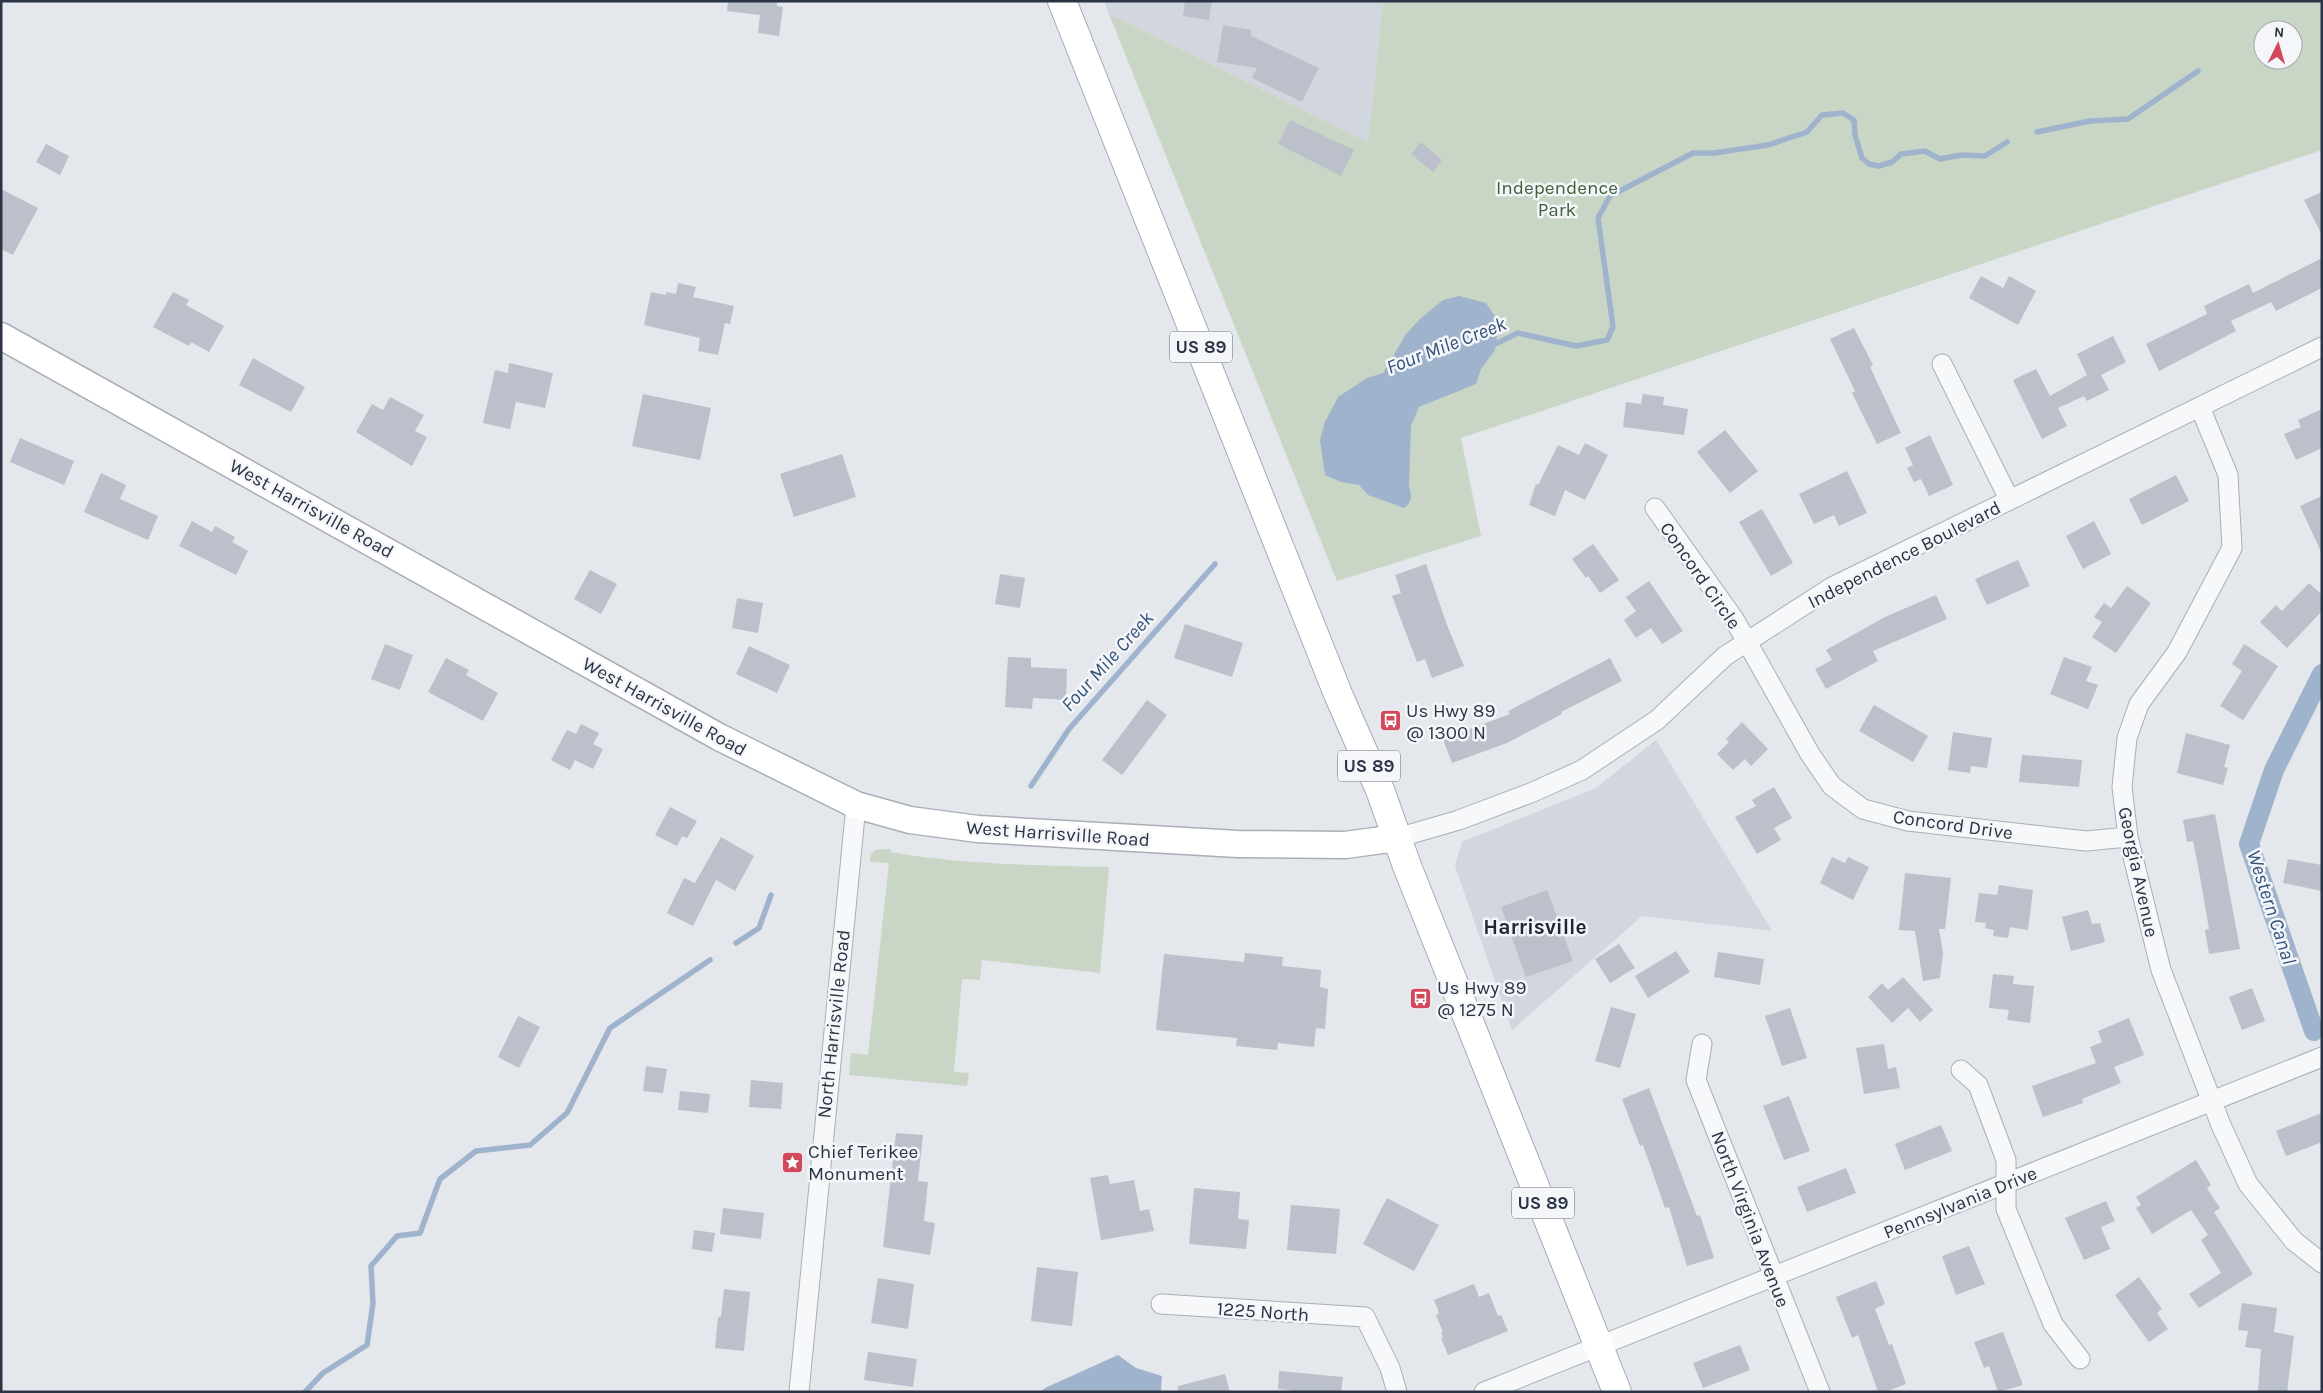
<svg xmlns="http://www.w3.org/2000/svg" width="2323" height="1393" font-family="Karla,sans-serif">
  <rect width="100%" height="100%" fill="#e4e7ec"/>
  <path fill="#d2d6de" d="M1104,1h279l-15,143 -259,-130z
    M1656,740l116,191 -130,-15 -130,114 -57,-164 7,-24 134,-54z"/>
  <path fill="#c9d6c5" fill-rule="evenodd" d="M1383,1h939v149l-861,288 20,98 -144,45 -228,-567 259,129zM2263,30h30v30h-30z
    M886,849h5v3c72,13 145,13 218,15l-9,106 -118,-13 -2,20 -18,-1 -8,93 15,1 -2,13 -118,-11 2,-22 17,2 21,-192 -19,-1 1,-8 4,-4z"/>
  <path fill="#9fb4cc" d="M1459,296l27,7 13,19 -4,28 -14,19 -5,15 -57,23 -8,19 -2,60c3,10 3,16 -5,22l-36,-13 -9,-10 -18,-3 -16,-7 -5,-35 5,-18 13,-25 29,-19 16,-5 23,-39 14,-15 23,-19z
    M1118,1355l18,13 26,8 -1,16h-120l4,-4z"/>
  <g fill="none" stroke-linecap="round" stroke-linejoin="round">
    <path stroke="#9fb4cc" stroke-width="5.5" d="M2037,132l53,-11 38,-2 70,-48
      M1491,346l27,-13 58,13 31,-6 6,-13 -15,-109 12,-22 83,-43h21l54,-8 39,-13 15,-17 21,-2 11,7 1,15 7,23 7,6 10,2 13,-4 9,-8 24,-3 15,8 21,-4 24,1 22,-14
      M1031,786l38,-57 146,-165
      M736,943l23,-15 12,-33
      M305,1392l18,-19 44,-28 6,-42 -2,-37 26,-30 23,-3 20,-54 36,-28 54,-6 37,-32 43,-85 100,-68"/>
    <path stroke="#9fb4cc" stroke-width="20" d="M2314,1031l-65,-187 25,-74 48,-96"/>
  </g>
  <path fill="#bbc0ca" d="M728,1h49v5l6,1 -4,29 -21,-3 2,-18 -33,-4z
    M1185,1h27l-3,19 -26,-4z
    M1223,25l28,5v6l68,32 -17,34 -50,-24 5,-10 -40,-6z
    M1290,120l64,30 -13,26 -63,-32z
    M1421,142l21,18 -9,12 -22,-18z
    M46,144l23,12 -9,19 -24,-13z
    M1,189l37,19 -25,47 -12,-6z
    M2322,192v43l-18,-35z
    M2322,258v30l-46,23 -5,-9 -40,19 5,10 -77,40 -13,-27 61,-30 -3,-8 45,-22 4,9z
    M1981,276l22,12 6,-12 27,15 -18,34 -49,-27z
    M678,283l18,4 -3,10 41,9 -4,18 -5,-1 -7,32 -20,-4 2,-13 -56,-13 7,-33 15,3v-3l10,2z
    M173,292l16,8 -3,5 38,21 -15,26 -18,-10 -2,4 -36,-19z
    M1854,328l19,37 -3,2 31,66 -24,11 -25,-51 3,-2 -25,-52z
    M2113,336l13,26 -25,13 8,15 -22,11 -3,-5 -26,12 9,18 -25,13 -29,-59 23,-11 14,27 37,-21 -10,-21z
    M253,358l52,29 -14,25 -52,-27z
    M509,363l44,10 -8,35 -29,-6 -6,27 -27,-6 12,-53 13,3z
    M643,394l68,14 -11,52 -68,-14z
    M1643,394l21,3 -1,8 25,4 -4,26 -61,-8 3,-25 15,2z
    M390,397l34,18 -9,16 12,6 -15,29 -56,-34 16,-28 11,6z
    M2322,409v39l-26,12 -12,-26 17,-7 -3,-7z
    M1725,430l33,41 -28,22 -33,-41z
    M1930,435l23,50 -24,11 -8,-17 -7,3 -7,-14 6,-3 -8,-17z
    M20,438l54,23 -10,24 -54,-23z
    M1585,443l23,12 -23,45 -20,-10 -10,26 -26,-11 7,-21 2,1 20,-40 21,10z
    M842,454l14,43 -62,20 -14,-43z
    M1847,471l20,42 -28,13 -5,-11 -20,9 -15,-30z
    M101,473l25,12 -6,14 38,17 -10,24 -64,-28z
    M2176,475l13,26 -47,24 -13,-26z
    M2322,496v58l-22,-48z
    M1762,509l31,54 -22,13 -32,-54z
    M192,521l20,11 3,-6 20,11 -3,5 16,9 -12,24 -57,-29z
    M2094,521l17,33 -28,15 -17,-33z
    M1593,544l26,36 -19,13 -12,-17 -2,2 -14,-19z
    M2018,560l12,26 -43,19 -12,-26z
    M1426,564l21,61 17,41 -32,12 -7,-19 -8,3 -25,-66 9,-3 -6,-18z
    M590,570l27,14 -16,30 -27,-15z
    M1000,574l25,4 -5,30 -25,-4z
    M1649,581l34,50 -21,13 -11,-16 -15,10 -12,-18 12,-9 -10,-14z
    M2309,583l13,12v16l-35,37 -27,-26 16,-17 6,6z
    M2127,586l24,17 -35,50 -24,-16 10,-15 -8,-5 10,-14 7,5z
    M1936,595l11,24 -74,32 5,10 -52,28 -11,-20 17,-9 -6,-10 59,-33z
    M737,598l26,5 -5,30 -26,-5z
    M1185,624l58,19 -11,34 -58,-19z
    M385,644l28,11 -13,35 -29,-11z
    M2244,644l34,22 -35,54 -23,-14 22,-35 -10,-7z
    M749,646l41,19 -13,28 -41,-19z
    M1008,657l23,1v9l36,2 -1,31 -33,-2 -1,11 -27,-2z
    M2064,657l28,10 -6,14 12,4 -10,24 -38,-15z
    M446,658l23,12 -3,5 32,18 -15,28 -55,-29z
    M1610,658l12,23 -61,31 1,2 -55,29 -55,20 -9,-24 67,-25 -2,-3z
    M1147,700l20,15 -45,60 -20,-15z
    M1874,705l54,31 -15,26 -54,-31z
    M1742,722l26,27 -17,17 -6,-7 -12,11 -16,-16 12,-12 -3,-3z
    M581,724l18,9 -6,11 10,5 -10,20 -18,-9 -5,10 -19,-10 16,-30 9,4z
    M1953,732l39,6 -5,30 -16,-2 -1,7 -22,-3z
    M2186,733l44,12 -6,22 4,1 -5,17 -46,-12z
    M2022,755l60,5 -3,27 -60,-5z
    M1774,787l18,31 -18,10 7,12 -24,14 -22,-37 21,-11 -4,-6z
    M670,807l27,14 -10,17 -5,-2 -5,10 -22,-11z
    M2215,814l25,135 -31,5 -4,-24 4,-1 -10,-58 -6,-30 -6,1 -4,-22z
    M721,837l33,19 -19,35 -19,-11 -23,46 -26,-13 17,-35 11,5z
    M1832,857l13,6 3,-6 21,10 -16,33 -33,-17z
    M2288,859l34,6v26l-39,-8z
    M1905,873l46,5 -6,51h-6l4,24 -3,25 -17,3 -8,-50 -16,-1z
    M1999,885l34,5 -5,40 -18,-3 -2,11 -15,-2 1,-6 -9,-2 1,-5 -11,-1 4,-29 18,2z
    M1547,890l26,71 -47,16 -25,-70z
    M2088,910l4,14 8,-1 5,19 -34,9 -9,-34z
    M1619,944l16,24 -25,15 -15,-24z
    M1676,951l14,21 -42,26 -13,-22z
    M1718,952l46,7 -4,26 -46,-8z
    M1245,953l38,4 -1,9 39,4 -1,17 8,2 -3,40 -9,-1 -2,19 -36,-4 -1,7 -41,-4 1,-8 -81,-8 8,-76 80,8z
    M1993,974l21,2 -1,8 21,2 -4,37 -23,-3 2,-10 -20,-2z
    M1903,977l30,33 -13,12 -12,-14 -16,15 -24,-26 14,-14 6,7z
    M2252,988l13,33 -23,9 -13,-33z
    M1611,1007l25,7 -16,54 -25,-7z
    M1790,1008l17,50 -25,8 -17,-50z
    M518,1016l22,11 -21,41 -21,-11z
    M2129,1018l15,37 -30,12 7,16 -39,16 1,4 -40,14 -11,-31 64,-23 -6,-16 12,-5 -4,-11z
    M1884,1044l4,25 8,-2 4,21 -36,6 -8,-46z
    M646,1066l21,3 -4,24 -20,-2z
    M751,1080l32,3 -2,26 -32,-2z
    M1649,1088l48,128 3,-1 14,43 -27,8 -18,-59 -4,1 -22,-63 -3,1 -18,-47z
    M680,1091l30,3 -2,19 -30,-3z
    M1789,1096l21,55 -26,9 -21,-54z
    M2322,1113v29l-36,14 -10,-25z
    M1941,1125l11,26 -47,19 -10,-26z
    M896,1133l27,2 -5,46 10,1 -4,39 11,2 -5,32 -47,-8z
    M2196,1160l15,25 -4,3 13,20 -6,4 39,62 -54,34 -10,-14 32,-21 -20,-33 7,-5 -17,-25 -39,24 -16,-26 5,-3 -5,-8z
    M1846,1168l10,25 -49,19 -10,-25z
    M1108,1175l2,9 24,-4 6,31 9,-2 5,22 -53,9 -11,-62z
    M1194,1188l46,4 -2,27 11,1 -3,29 -57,-5z
    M1387,1198l52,27 -25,46 -51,-27z
    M2106,1201l9,20 -14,6 9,22 -26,11 -19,-42z
    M1291,1205l49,4 -4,45 -49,-4z
    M723,1208l41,5 -3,26 -41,-5z
    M694,1230l21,3 -3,19 -20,-3z
    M1969,1246l16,38 -29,11 -14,-39z
    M1037,1267l41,5 -6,54 -41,-5z
    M2139,1277l23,32 -5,4 11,16 -19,13 -34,-47z
    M878,1278l36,6 -6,45 -37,-6z
    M1876,1281l9,23 -10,5 14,36 3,-1 14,40 -21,8h-7l-20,-57 -6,3 -16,-41z
    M1474,1284l5,13 10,-4 9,23 3,-1 7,16 -60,24 -7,-17h2l-2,-6h2l-7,-17 3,-2 -5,-13z
    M724,1289l26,3 -6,59 -29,-3 3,-31h3z
    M2242,1303l35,5 -3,24 20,4 -7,56h-29l3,-43 -16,-2 3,-16 -10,-1z
    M2003,1332l20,53 -25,7 -9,-26 -5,2 -10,-26z
    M1740,1345l10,25 -47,18 -10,-25z
    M868,1352l49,7 -4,28 -49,-7z
    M1279,1371l64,6 -2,15h-51v-2l-12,-1z
    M1225,1374l5,18h-52v-6z"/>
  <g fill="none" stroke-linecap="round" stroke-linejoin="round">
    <defs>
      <path id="street" d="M1942,364l67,135
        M2200,407l28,68 4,73 -55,104 -38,52 -12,34 -5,49 6,50 33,133 60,155 27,59 46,57 28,22
        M1655,508l79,111 76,135 22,32 31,23 45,12 178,20 42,-4
        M1397,838l62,-18 74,-28 49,-22 75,-50 68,-64 107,-69 490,-240
        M1702,1044l-6,36 124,312
        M1961,1070l17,15 28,75v49l47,115 27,35
        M1161,1304l204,13 25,51 7,24
        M799,1392l57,-587
        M1484,1392l838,-335"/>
      <path id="secondary" d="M1,336l718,401 137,68 54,15 68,9 260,15 107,1 52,-7"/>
      <path id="primary" d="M1062,1l276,693 42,96 27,76 210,526"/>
    </defs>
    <use href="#street" stroke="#a9aeb7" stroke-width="21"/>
    <use href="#secondary" stroke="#a9aeb7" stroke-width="29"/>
    <use href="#primary" stroke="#a3abb8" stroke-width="30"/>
    <use href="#street" stroke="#f7f8fa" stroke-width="19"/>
    <use href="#secondary" stroke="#fff" stroke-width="26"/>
    <use href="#primary" stroke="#fff" stroke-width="28"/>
  </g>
  <defs>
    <symbol id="bus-square" viewBox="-11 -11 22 22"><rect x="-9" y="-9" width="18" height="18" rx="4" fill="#d1495b" stroke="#f4f6f9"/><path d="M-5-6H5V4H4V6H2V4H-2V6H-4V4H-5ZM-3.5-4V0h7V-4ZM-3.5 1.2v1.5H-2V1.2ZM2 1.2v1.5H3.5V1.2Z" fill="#fff"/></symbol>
    <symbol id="sight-square" viewBox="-11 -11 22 22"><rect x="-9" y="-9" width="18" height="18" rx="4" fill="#d1495b" stroke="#f4f6f9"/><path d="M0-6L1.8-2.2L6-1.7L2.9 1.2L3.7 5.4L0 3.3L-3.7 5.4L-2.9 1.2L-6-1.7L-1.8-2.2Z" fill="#fff"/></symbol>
  </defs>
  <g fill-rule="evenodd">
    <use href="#bus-square" x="1378" y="708" width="25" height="25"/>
    <use href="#bus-square" x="1408" y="986" width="25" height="25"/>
    <use href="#sight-square" x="780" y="1150" width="25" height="25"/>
  </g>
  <g text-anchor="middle" stroke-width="5" stroke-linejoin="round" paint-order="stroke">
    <g fill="#f4f6f9" stroke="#676e7b" stroke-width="1">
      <rect x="1170" y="331.5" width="62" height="31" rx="4"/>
      <rect x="1338" y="750.5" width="62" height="31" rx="4"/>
      <rect x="1512" y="1187.5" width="62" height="31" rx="4"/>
    </g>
    <g font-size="18" font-weight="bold" fill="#2b3445">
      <text x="1201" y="353">US 89</text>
      <text x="1369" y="772">US 89</text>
      <text x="1543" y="1209">US 89</text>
    </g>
    <g font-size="19" fill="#3f6138" stroke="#f4f6f9">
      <text x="1557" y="194">Independence<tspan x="1557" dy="22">Park</tspan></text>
    </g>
    <g font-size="19" fill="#2b3445" stroke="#f4f6f9">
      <text transform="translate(312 508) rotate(29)" y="7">West Harrisville Road</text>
      <text transform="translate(1904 554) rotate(-27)" y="7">Independence Boulevard</text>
      <text transform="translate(1701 575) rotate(55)" y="7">Concord Circle</text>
      <text transform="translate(665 706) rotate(29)" y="7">West Harrisville Road</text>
      <text transform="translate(1953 824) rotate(8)" y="7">Concord Drive</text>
      <text transform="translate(1058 833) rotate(4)" y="7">West Harrisville Road</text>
      <text transform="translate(2139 872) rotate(78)" y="7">Georgia Avenue</text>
      <text transform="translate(833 1024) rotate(-84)" y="7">North Harrisville Road</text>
      <text transform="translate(1960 1202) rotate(-22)" y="7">Pennsylvania Drive</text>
      <text transform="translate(1751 1219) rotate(69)" y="7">North Virginia Avenue</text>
      <text transform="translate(1263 1311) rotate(4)" y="7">1225 North</text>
    </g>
    <g font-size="19" fill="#2b3445" stroke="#f4f6f9" text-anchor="start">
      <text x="1406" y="717">Us Hwy 89<tspan x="1406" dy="22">@ 1300 N</tspan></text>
      <text x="1437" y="994">Us Hwy 89<tspan x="1437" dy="22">@ 1275 N</tspan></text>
      <text x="808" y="1158">Chief Terikee<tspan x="808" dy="22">Monument</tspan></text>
    </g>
    <g font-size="20" font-style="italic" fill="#34527a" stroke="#f4f6f9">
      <text transform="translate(1446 345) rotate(-21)" y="7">Four Mile Creek</text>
      <text transform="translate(1107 661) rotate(-48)" y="7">Four Mile Creek</text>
      <text transform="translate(2272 907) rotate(72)" y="7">Western Canal</text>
    </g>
    <g font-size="21" font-weight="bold" fill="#1d2536" stroke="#f4f6f9">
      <text x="1535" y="934">Harrisville</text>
    </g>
  </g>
  <rect width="2323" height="1393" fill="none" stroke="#2b3445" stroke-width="5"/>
  <g transform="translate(2278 45) rotate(5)"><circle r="24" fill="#f4f6f9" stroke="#a4a8b1"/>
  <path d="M0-4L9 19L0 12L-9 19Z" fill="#d1495b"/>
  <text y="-8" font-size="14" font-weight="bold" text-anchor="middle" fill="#2b3445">N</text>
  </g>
</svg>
